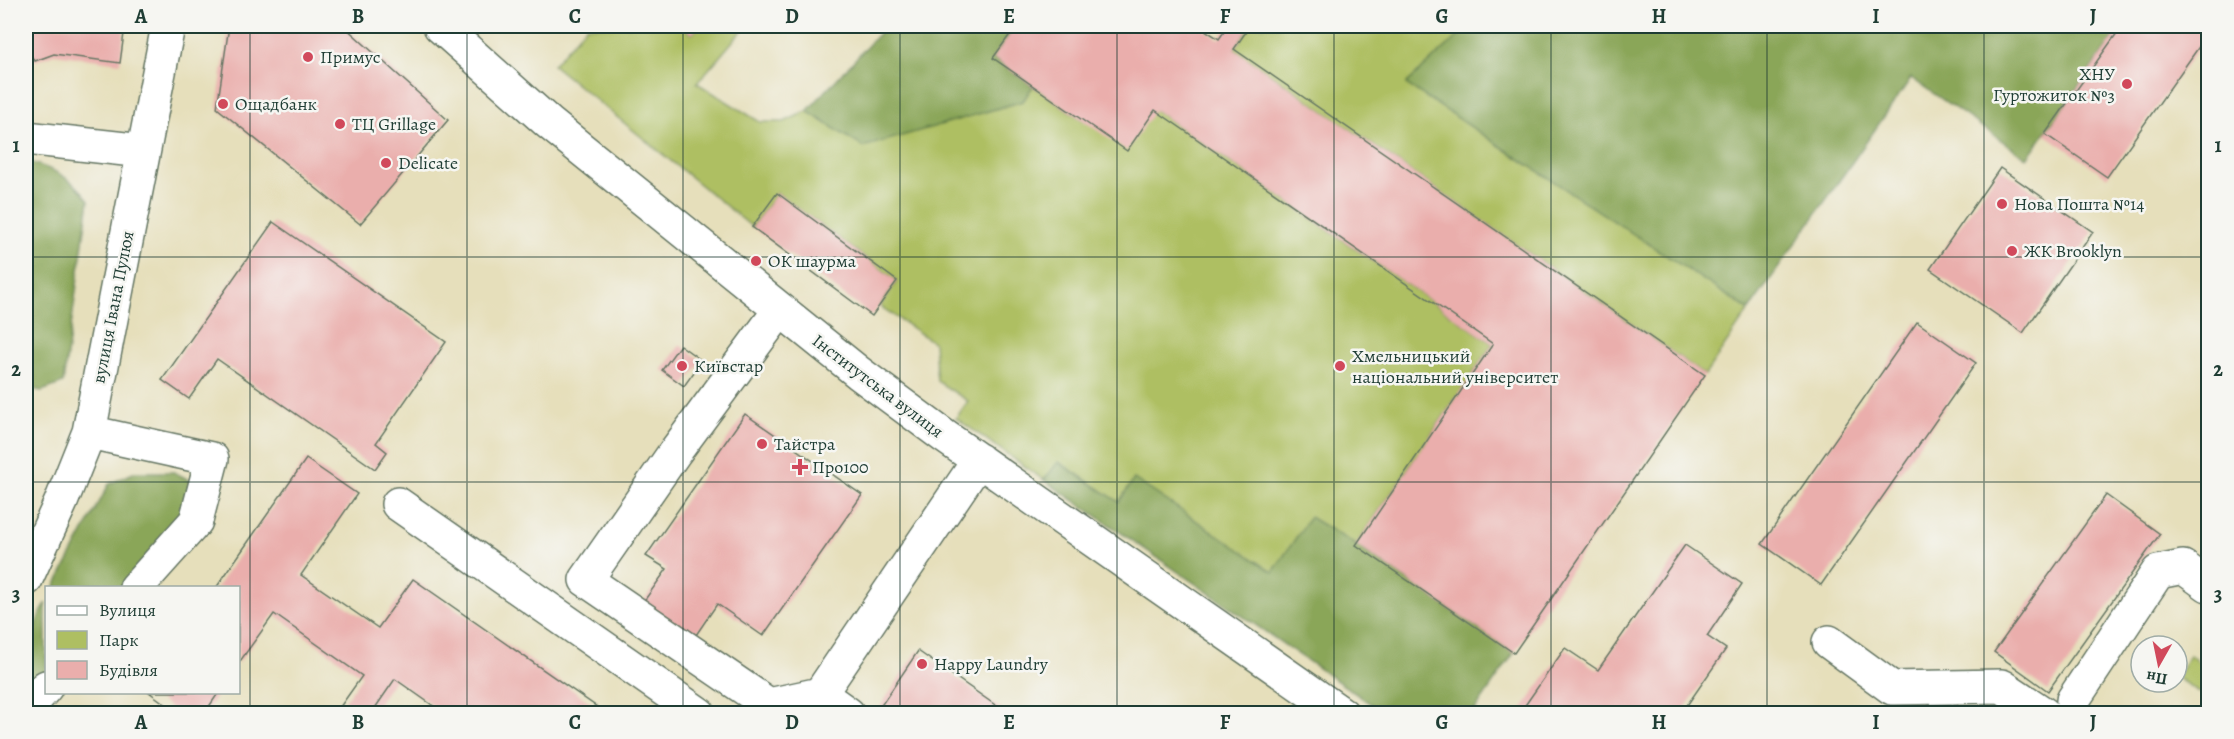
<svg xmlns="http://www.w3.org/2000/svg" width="2234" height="739" font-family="Alegreya,serif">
  <rect width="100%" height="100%" fill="#f6f6f2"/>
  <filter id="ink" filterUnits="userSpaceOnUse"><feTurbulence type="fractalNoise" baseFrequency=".0167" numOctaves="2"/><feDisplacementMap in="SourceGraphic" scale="12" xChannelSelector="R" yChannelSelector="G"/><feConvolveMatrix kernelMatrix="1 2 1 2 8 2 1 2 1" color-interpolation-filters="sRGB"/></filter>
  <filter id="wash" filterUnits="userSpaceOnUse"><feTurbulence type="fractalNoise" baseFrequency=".008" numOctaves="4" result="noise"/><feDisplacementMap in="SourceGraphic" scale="24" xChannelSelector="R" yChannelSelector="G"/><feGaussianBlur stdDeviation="1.35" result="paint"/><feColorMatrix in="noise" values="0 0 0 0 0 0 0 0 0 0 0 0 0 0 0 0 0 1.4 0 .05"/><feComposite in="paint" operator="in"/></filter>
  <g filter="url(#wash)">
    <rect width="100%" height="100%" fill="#e6dfbb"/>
    <path fill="#aebf62" stroke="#667e4b" stroke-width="1.5" d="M587,26h95l10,8 8,-8h46l-49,57 63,39h24l23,-11 56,36 160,-46 10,-15 54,37 68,-13 338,234 -137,201 -46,-28 -37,55 -139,-93 -15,23 -60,-40 -15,18 -88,-62 12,-17 -31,-20 -3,-38 -54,-37 17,-25 -120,-88 -25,34 -199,-162z
      M1250,26h219l-63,58 343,226 -44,65 -471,-326z
      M2189,655l19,13v30l-31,-20z"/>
    <path fill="#8aa658" stroke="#547246" stroke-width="1.5" d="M886,26h130l-23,32 40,28 -10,15 -160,46 -56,-36z
      M1469,26h653l-95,132 -116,-80 -162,232 -343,-226z
      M26,161c27,8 46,16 63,39l-26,183 -21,8 -16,-3z
      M1058,462l61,40 15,-23 139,93 37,-55 46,28 158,108 -41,60h-89l-340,-233z
      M135,472h39l19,10 3,20 -72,85 -70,1 55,-104z
      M46,603v71l-20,24v-55z"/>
    <g id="blocks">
      <path fill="#eaaeac" d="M26,26h99l-5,37 -66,-9 -19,7 -9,-11z
        M229,26h115l104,94 -88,104 -143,-116z
        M682,26h18l-8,8z
        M1016,26h183l20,13 9,-13h22l-16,23 471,326 -191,278 -158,-108 137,-201 -338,-234 -28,41 -134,-93z
        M2122,26h86v8l-101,143 -62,-43z
        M2000,168l93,64 -70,101 -93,-64z
        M777,193l120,88 -25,35 -120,-89z
        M273,222l173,120 -70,101 11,9 -12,17 -158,-110 -28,40 -27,-19z
        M1917,322l59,41 -155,222 -59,-41z
        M680,345l22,16 -18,25 -22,-16z
        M745,414l117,81 -99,141 -46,-32 -25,37 -51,-36 26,-36 -21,-13z
        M306,459l51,35 -56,81 77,53 35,-49 194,135h-162l-50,-35 -24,35h-36l27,-38 -88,-62 -36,50v-76h-22z
        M2106,495l54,39 -112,157 -54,-39z
        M1685,545l57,39 -35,52 19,13 -45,65h-162l46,-66 33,22z
        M918,651l90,63h-119l-9,-7z
        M149,692h70l-15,22h-25z"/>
    </g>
  </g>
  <g filter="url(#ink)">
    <use href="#blocks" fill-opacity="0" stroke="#657663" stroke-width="1.5"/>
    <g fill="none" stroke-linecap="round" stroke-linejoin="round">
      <defs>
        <path id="minor" d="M440,26l109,97 310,250 85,63 398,278
          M26,138l117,13
          M89,432l123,27 -16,62 -60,67
          M398,504l301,210
          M26,579l35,-77 28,-70 79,-406
          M1829,642l63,46 110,-2 42,28
          M820,694l28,20
          M769,705l-183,-125 89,-128 105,-142
          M26,710l20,-23
          M762,714l7,-9 51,-11 159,-234
          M2073,714v-14l85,-128 25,-5 25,18"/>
      </defs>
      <use href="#minor" stroke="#657663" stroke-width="36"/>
      <use href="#minor" stroke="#fff" stroke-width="33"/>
    </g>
  </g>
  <path fill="none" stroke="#1f3d34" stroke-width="1.5" stroke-opacity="0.55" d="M250,26v688M467,26v688M683,26v688M900,26v688M1117,26v688M1334,26v688M1551,26v688M1767,26v688M1984,26v688M26,257h2182M26,482h2182"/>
  <g fill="#d1495b" stroke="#f6f6f2" stroke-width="2">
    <circle cx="308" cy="57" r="6"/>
    <circle cx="2127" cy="84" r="6"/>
    <circle cx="223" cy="104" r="6"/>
    <circle cx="340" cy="124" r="6"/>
    <circle cx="386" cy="163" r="6"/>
    <circle cx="2002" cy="204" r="6"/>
    <circle cx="2012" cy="251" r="6"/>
    <circle cx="756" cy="261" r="6"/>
    <circle cx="682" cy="366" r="6"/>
    <circle cx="1340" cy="366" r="6"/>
    <circle cx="762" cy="444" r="6"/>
    <path d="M797 458h6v6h6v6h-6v6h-6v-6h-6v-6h6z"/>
    <circle cx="922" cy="664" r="6"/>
  </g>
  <g text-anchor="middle" stroke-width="5" stroke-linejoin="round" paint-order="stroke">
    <g font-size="18" fill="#1f3d34" stroke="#f6f6f2" text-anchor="start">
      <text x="320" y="63">Примус</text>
      <text x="2115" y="80" text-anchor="end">ХНУ<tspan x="2115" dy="21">Гуртожиток №3</tspan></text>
      <text x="235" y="110">Ощадбанк</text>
      <text x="352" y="130">ТЦ Grillage</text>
      <text x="398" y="169">Delicate</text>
      <text x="2014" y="210">Нова Пошта №14</text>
      <text x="2024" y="257">ЖК Brooklyn</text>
      <text x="768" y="267">ОК шаурма</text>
      <text x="1352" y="362">Хмельницький<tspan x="1352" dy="21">національний університет</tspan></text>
      <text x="694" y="372">Київстар</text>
      <text x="774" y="450">Тайстра</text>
      <text x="812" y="473">Про100</text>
      <text x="934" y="670">Happy Laundry</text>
    </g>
    <g font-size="18" fill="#1f3d34" stroke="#f6f6f2">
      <text transform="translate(113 307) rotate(-79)" y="6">вулиця Івана Пулюя</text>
      <text transform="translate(878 386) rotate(37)" y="6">Інститутська вулиця</text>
    </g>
  </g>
  <rect width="2234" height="739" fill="none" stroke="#f6f6f2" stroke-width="66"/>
  <rect x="45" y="586" width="195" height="108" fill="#f6f6f2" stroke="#a0aca6" stroke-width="1.5"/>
  <rect x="57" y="606" width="30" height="9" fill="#ffffff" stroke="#a0aca6" stroke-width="1.5"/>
  <text x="99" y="616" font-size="18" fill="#1f3d34">Вулиця</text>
  <rect x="57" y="631" width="30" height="18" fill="#aebf62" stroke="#a0aca6" stroke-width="1.5"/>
  <text x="99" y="646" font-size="18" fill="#1f3d34">Парк</text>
  <rect x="57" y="661" width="30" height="18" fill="#eaaeac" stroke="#a0aca6" stroke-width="1.5"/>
  <text x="99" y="676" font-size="18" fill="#1f3d34">Будівля</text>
  <g transform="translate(2159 664) rotate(189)"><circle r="28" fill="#f6f6f2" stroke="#a0aca6" stroke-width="1.5"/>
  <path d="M0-4.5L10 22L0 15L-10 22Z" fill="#d1495b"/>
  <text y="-9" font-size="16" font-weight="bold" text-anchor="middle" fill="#1f3d34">Пн</text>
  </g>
  <rect x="33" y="33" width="2168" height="673" fill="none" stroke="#1f3d34" stroke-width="2"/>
  <g font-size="20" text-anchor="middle" font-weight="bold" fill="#1f3d34">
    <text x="141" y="23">A</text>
    <text x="358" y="23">B</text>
    <text x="575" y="23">C</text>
    <text x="792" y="23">D</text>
    <text x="1009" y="23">E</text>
    <text x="1225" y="23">F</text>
    <text x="1442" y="23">G</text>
    <text x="1659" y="23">H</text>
    <text x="1876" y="23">I</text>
    <text x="2093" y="23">J</text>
    <text x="16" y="152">1</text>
    <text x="2218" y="152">1</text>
    <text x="16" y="376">2</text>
    <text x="2218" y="376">2</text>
    <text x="16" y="601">3</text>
    <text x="2218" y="601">3</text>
    <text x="141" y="729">A</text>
    <text x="358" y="729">B</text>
    <text x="575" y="729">C</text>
    <text x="792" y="729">D</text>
    <text x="1009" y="729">E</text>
    <text x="1225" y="729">F</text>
    <text x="1442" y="729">G</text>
    <text x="1659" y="729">H</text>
    <text x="1876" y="729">I</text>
    <text x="2093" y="729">J</text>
  </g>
</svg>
